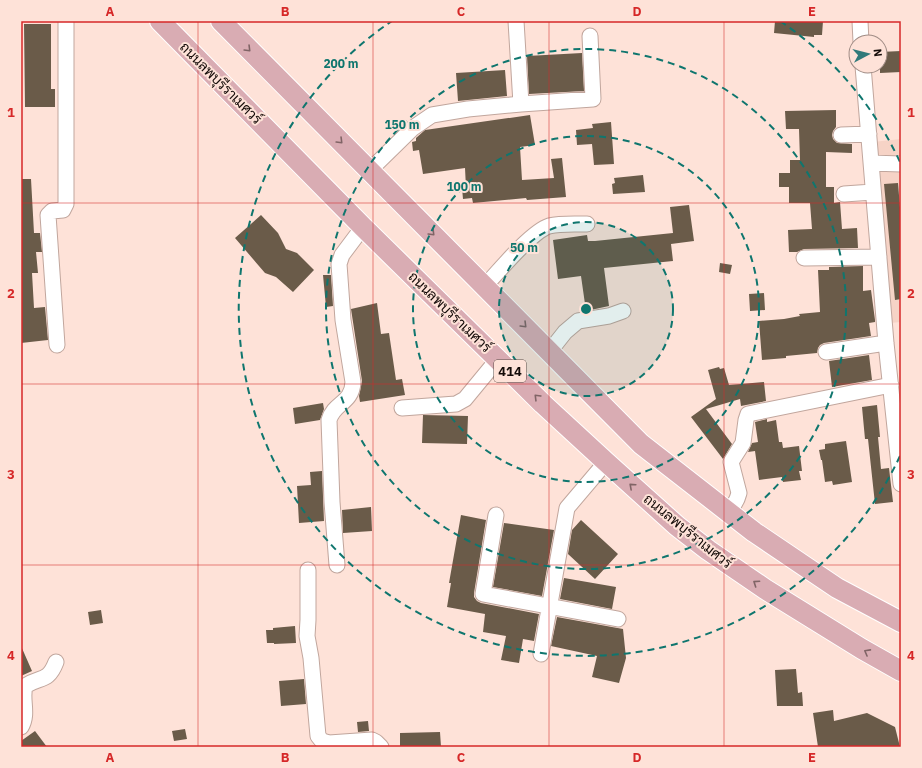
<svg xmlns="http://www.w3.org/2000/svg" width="922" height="768" font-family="'IBM Plex Sans',Sarabun,sans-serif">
  <rect width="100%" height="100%" fill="#fee2d8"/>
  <path fill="#f6d3c6" d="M901,139v183l-11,1 -17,-181z"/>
  <path fill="#6a5b49" d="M775,21h48l-1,14h-8v2l-40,-4z
    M24,24h27v65h4v18h-30z
    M901,51v21l-21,1v-21z
    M582,53l2,38 -55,3 -2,-38z
    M505,70l2,26 -49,5 -2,-28z
    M836,110v17l-3,4 -1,4 1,4 4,4 15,1v9l-26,-1v35h8v16l6,-1 2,27 15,-1 1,20 -54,1 -7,3h-8l-1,-22 24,-1 -2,-26h-21v-16h-10v-14h11v-13h10l-1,-31h-13l-1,-18z
    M530,115l5,30 -15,2 2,33 32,-2 -3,-19 11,-1 4,39 -39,3 -1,-2 -53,5 -1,-5 -9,1 -1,-11h4l-1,-20 -42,6 -4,-24 -6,1 -1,-9 4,-1v-3l9,-8z
    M611,122l3,42 -20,1 -2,-21 -15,1 -1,-15 17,-2 -1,-4z
    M643,175l2,17 -32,2 -1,-10 3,-1 -1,-5z
    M21,179h10l3,54h6l2,19h-6l2,21h-6l2,35 11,-1 3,33 -27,3z
    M898,183l3,37v79l-6,1 -11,-116z
    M689,205l5,36 -23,3 2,17 -69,7 5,38 -23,5 -5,-35 -23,3 -5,-39 34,-5 1,6h7l78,-8 -3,-26z
    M261,215l17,18 8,16 11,4 17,17 -21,22 -17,-15 -11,-4 -30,-35z
    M720,263l12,2 -2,9 -11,-2z
    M863,266v25l8,-1 4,30v2l-6,1 2,13 -47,7 -4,2 -2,3 -1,5 -31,3v2l-24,2 -3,-39 25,-2 16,-3 -1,-2 21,-2 -2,-42h11v-3z
    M323,275h8l2,31 -7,1z
    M764,293l1,17 -15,1 -1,-17z
    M377,303l4,31 8,-1 7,47 6,-1 3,16 -45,7 -1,-6 3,-15 -11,-72z
    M869,355l3,25 -40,7 -3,-26z
    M719,367l1,2 4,-1 5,17 35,-3 2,19 -25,5 -1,-7 -34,10 26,35 -9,15 -32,-42 25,-18 -8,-29z
    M323,403l1,6 -4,11 -25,4 -2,-16z
    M877,405l3,32h-2l3,32 8,-1 4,34 -18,2 -7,-65h-3l-3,-32z
    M423,415l45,1 -1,28 -45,-1z
    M767,419v3l9,-2 3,22h3l1,6 16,-2 3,25h-3l2,9 -18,2 -1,-5 -23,3 -4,-29 -7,1 4,-9 6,-1 -3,-20z
    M846,441l6,41 -19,3 -1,-4 -7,1 -3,-22h-1l-2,-10 6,-1v-5z
    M322,471l2,50 -25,2 -2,-37 14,-1 -1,-13z
    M371,507l1,24 -29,2 -1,-23z
    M461,515l25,5 -12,73v4l3,4 4,2 58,11 -5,27 -11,-2 -4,24 -18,-3 5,-24 -23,-4 2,-18 -38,-7 4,-24h-2z
    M581,520l37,34 -23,25 -27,-25 4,-24z
    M504,523l50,7 -12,66 -49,-9z
    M564,578l52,9 -4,22 -52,-10z
    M101,610l2,13 -13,2 -2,-13z
    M557,617l66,12 3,29 -7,25 -27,-6 5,-21 -46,-10z
    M295,626l1,17 -22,1v-1h-7l-1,-13h7v-2z
    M21,646l11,25 -11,5z
    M796,669l2,24 4,-1 1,14h-26l-2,-36z
    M304,679l2,25 -25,2 -2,-25z
    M833,710l1,11 33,-8 28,14 5,20h-82l-5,-34z
    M368,721l1,10 -11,1 -1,-10z
    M185,729l2,10 -13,2 -2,-10z
    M35,731l12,16h-26v-6z
    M440,732l1,15h-41v-14z"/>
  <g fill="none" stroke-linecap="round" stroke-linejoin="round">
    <defs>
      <path id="minor" d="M860,21l1,21
        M863,66l23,277 15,141
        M521,104l72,-5 -3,-63
        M841,135l28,-1
        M871,163l30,1
        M369,171l44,-43 19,-13 36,-6 53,-5 -5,-83
        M844,194l29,-2
        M804,258l75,-1
        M485,286c14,-15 46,-54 64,-60 12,-3 25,-2 38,-2
        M57,345l-9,-130 4,-4 11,-1 3,-6v-183
        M550,351l15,-19 13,-11 31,-5 14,-5
        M826,352l60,-9
        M402,408l54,-4 9,-5 33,-40
        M730,512l7,-13 2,-6 -8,-31 12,-19 3,-23 2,-6 143,-29
        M496,515l-13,79 135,25
        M337,565l-5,-63 -3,-82c5,-18 23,-16 24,-38l-10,-62 -4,-56 3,-9 21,-28
        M308,570v50l-1,16 4,22 7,78 4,5 7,2 43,-3 4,2 5,5
        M541,654l26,-146 39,-46
        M21,727c8,-13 0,-28 4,-41 15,-10 23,-3 31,-24"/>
      <path id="major" d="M160,21l203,206 180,177 63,58 71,64 31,24 57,39 97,60 39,22
        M221,21l420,423 113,88 83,56 64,34"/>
    </defs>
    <use href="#minor" stroke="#c1a69d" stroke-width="17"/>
    <use href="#major" stroke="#fff" stroke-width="22"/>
    <use href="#minor" stroke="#fff" stroke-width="15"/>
    <use href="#major" stroke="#d9acb3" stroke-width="20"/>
  </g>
  <defs><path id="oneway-chevron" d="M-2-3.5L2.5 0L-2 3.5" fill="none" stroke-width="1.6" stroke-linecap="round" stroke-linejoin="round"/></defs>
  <g stroke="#806466">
    <use href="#oneway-chevron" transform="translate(248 49) rotate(45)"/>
    <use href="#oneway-chevron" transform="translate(340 141) rotate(45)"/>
    <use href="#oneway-chevron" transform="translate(432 233) rotate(45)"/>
    <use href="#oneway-chevron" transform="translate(524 325) rotate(45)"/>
    <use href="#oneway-chevron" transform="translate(537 397) rotate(-135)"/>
    <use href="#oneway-chevron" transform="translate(632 486) rotate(-138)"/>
    <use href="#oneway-chevron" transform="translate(756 583) rotate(-146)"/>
    <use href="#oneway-chevron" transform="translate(867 652) rotate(-151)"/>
  </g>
  <path fill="none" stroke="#d62828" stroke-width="1" stroke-opacity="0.55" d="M198,21v726M373,21v726M549,21v726M724,21v726M21,203h880M21,384h880M21,565h880"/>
  <circle cx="586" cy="309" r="87" fill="#0f766e" fill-opacity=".12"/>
  <g fill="none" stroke="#0f766e" stroke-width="2" stroke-dasharray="7 5">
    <circle cx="586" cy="309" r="87"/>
    <circle cx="586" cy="309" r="173"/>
    <circle cx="586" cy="309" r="260"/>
    <path d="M900 456A347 347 0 1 1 392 21M780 21A347 347 0 0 1 900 162"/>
  </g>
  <g text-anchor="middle" stroke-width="4" stroke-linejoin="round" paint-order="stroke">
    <rect fill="#fee2d8" stroke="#5a4c46" stroke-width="1" x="494" y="360" width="32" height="22" rx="3"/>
    <g font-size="13" font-weight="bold" fill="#140b08">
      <text x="510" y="376">414</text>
    </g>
    <g font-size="14" fill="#140b08" stroke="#fee2d8">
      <text transform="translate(221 83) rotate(45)" y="5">ถนนลพบุรีราเมศวร์</text>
      <text transform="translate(450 312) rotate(44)" y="5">ถนนลพบุรีราเมศวร์</text>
      <text transform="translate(688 531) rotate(39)" y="5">ถนนลพบุรีราเมศวร์</text>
    </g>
  </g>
  <circle cx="586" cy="309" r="6" fill="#0f766e" stroke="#fee2d8" stroke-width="2"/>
  <g font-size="12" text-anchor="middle" font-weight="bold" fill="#0f766e" stroke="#fee2d8" stroke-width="4" stroke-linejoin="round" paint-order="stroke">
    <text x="341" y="68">200 m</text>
    <text x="402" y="129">150 m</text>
    <text x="464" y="191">100 m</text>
    <text x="524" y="252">50 m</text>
  </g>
  <rect width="922" height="768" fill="none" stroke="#fee2d8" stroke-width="44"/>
  <g transform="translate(868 54) rotate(83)"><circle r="19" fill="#fee2d8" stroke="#a08c85"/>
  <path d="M0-3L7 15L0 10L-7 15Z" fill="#317a7a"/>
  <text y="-6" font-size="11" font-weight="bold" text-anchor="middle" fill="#140b08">N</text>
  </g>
  <rect x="22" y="22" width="878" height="724" fill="none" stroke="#d62828" stroke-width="1.5"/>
  <g font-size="13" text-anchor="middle" font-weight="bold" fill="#d62828">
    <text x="110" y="16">A</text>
    <text x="285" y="16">B</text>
    <text x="461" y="16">C</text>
    <text x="637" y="16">D</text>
    <text x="812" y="16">E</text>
    <text x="11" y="117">1</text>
    <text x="911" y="117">1</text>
    <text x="11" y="298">2</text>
    <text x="911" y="298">2</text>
    <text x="11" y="479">3</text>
    <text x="911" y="479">3</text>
    <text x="11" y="660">4</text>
    <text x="911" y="660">4</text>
    <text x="110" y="762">A</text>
    <text x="285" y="762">B</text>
    <text x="461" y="762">C</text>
    <text x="637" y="762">D</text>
    <text x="812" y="762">E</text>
  </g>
</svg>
